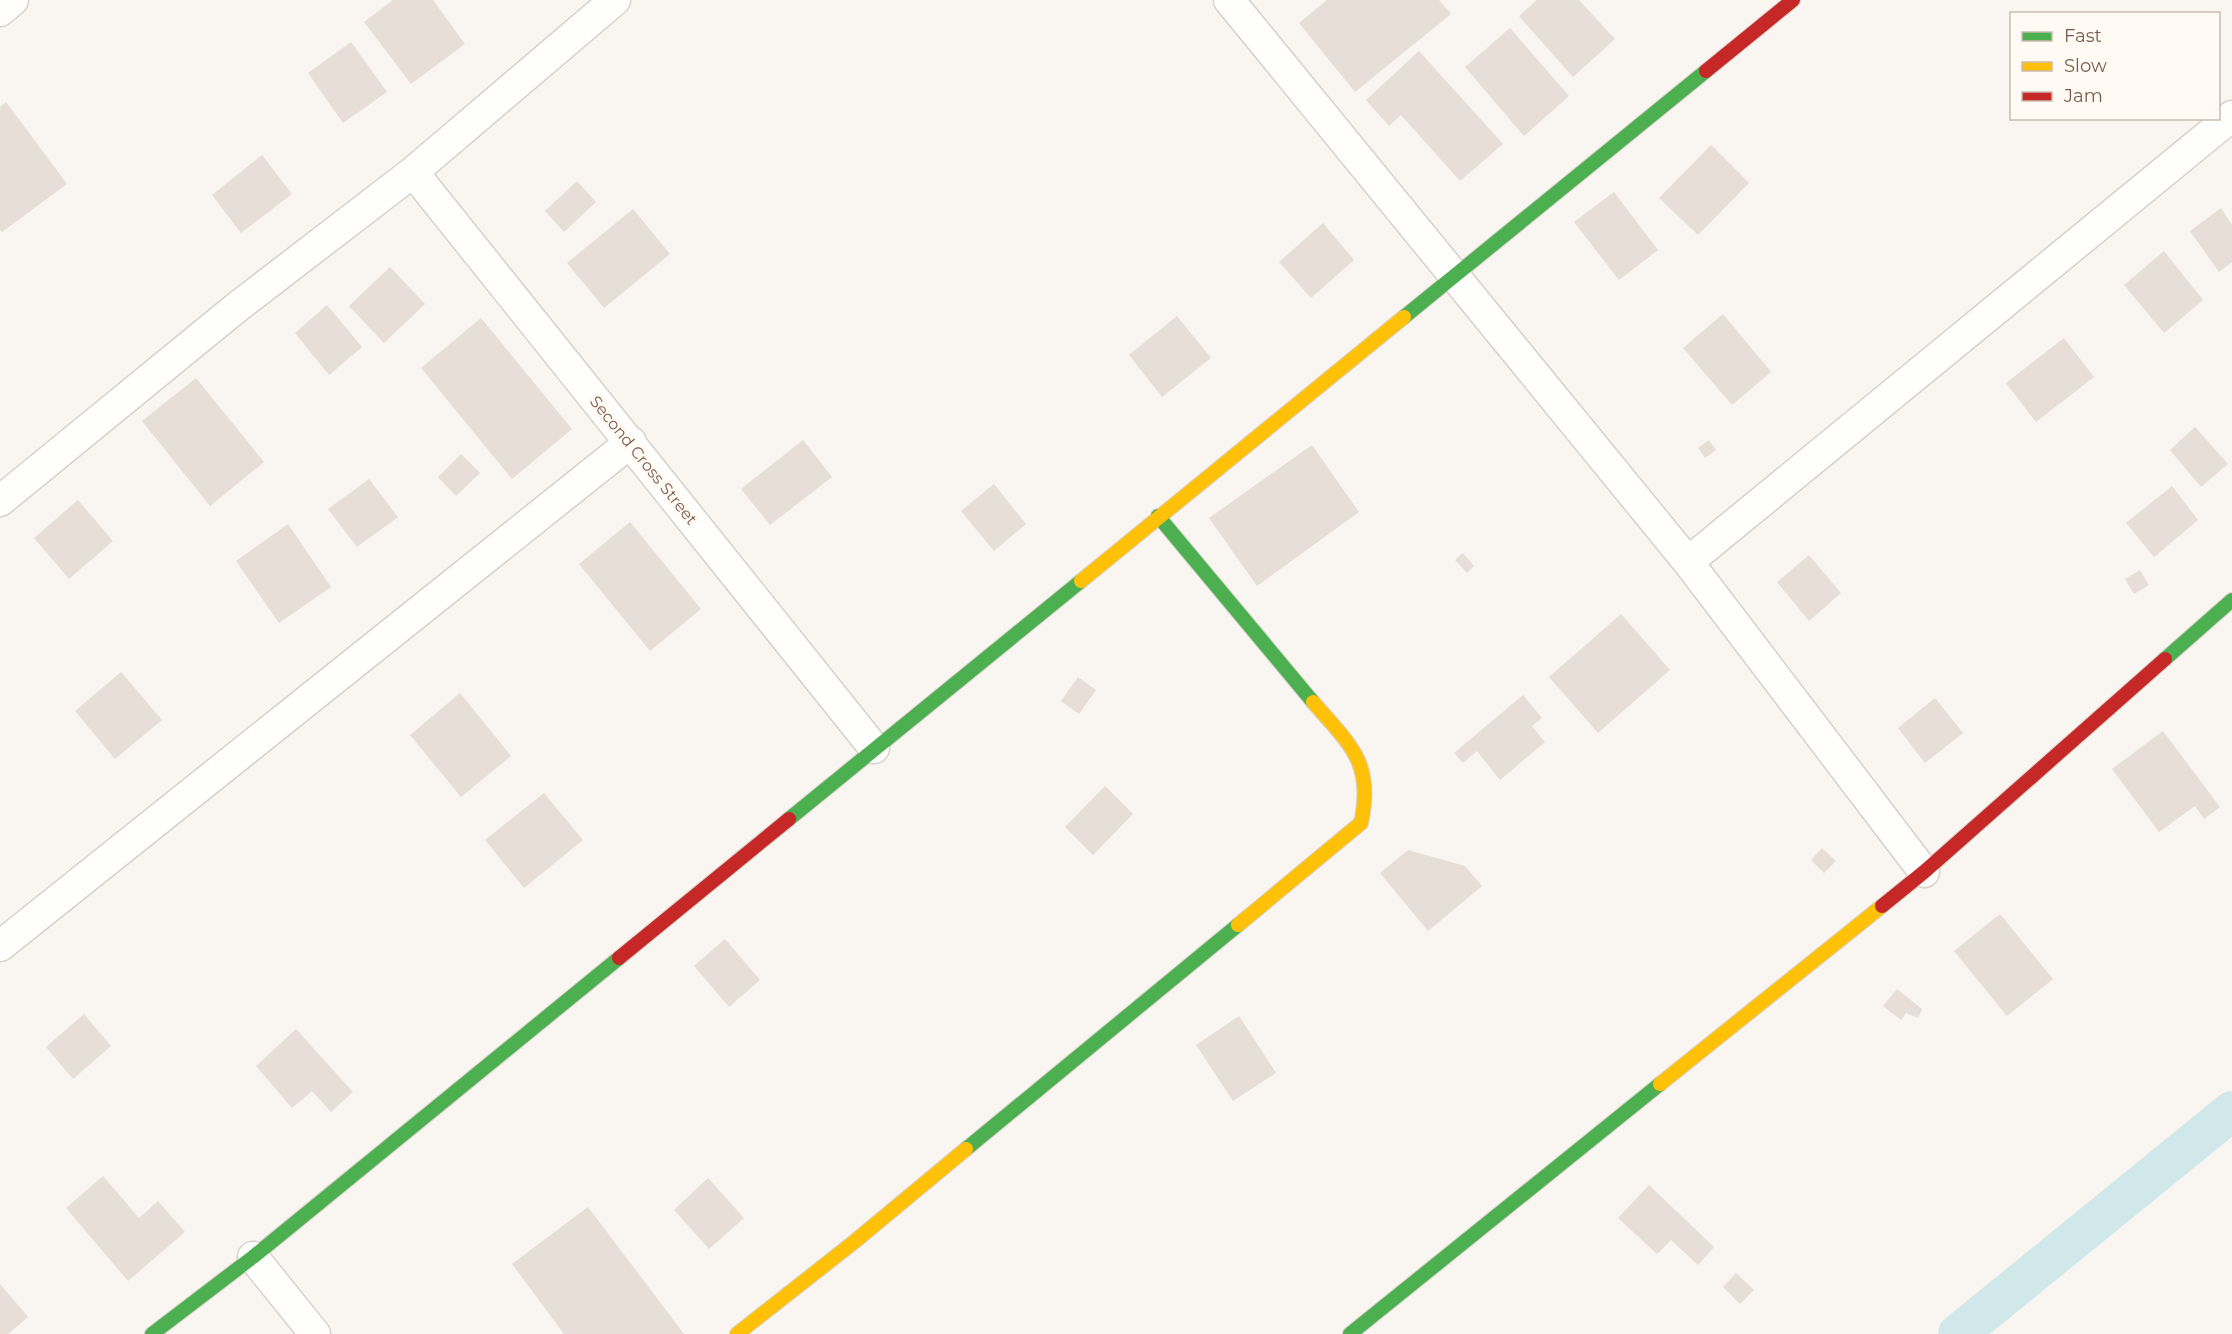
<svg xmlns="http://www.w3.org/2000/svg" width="2232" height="1334" font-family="Montserrat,sans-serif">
  <rect width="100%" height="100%" fill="#f9f5f0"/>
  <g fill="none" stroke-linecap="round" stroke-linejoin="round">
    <path stroke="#d0e8ea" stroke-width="40" d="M1958,1334l274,-223"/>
  </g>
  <path fill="#e6ded7" d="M393,0h40l32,44 -54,40 -47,-62z
    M1327,0h112l12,14 -96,78 -56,-69z
    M1537,0h42l36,39 -42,38 -54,-61z
    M1510,28l59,68 -45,40 -59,-69z
    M351,42l36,50 -44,31 -35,-50z
    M1419,51l84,93 -43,37 -59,-66 -12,11 -23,-26z
    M6,102l61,82 -65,48 -2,-2v-123z
    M1711,145l38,38 -51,52 -39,-37z
    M262,155l30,39 -51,39 -29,-38z
    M577,181l19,21 -32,30 -19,-21z
    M1614,192l44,58 -39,30 -45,-58z
    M2221,208l11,17v37l-13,10 -29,-41z
    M633,209l37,45 -66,54 -37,-45z
    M1323,223l31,37 -43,38 -32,-36z
    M2164,251l39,49 -39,33 -40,-48z
    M390,267l35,37 -41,39 -35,-37z
    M327,305l35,42 -33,28 -34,-42z
    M1723,314l48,58 -39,33 -49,-57z
    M1177,316l34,42 -49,39 -33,-42z
    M481,318l91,111 -60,50 -91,-111z
    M2064,338l30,39 -58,45 -30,-39z
    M196,378l68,84 -54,44 -68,-85z
    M2195,427l33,37 -27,23 -31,-37z
    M803,440l29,37 -62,48 -29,-36z
    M1709,440l7,10 -11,8 -7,-10z
    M1312,445l47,67 -102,74 -48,-68z
    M461,454l19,19 -24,23 -18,-19z
    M369,479l29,38 -41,30 -29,-38z
    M994,484l32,40 -32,27 -33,-40z
    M2172,486l26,34 -44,37 -28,-34z
    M78,500l35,41 -44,38 -35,-41z
    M630,522l71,87 -51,42 -71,-87z
    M288,524l43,63 -52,36 -43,-62z
    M1463,553l11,13 -7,7 -12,-13z
    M1809,555l32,38 -32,28 -32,-39z
    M2140,570l9,15 -15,9 -9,-15z
    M1621,614l49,56 -72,63 -49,-56z
    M121,672l41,48 -47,39 -40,-48z
    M1078,677l18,13 -17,24 -18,-13z
    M460,693l51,63 -50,41 -51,-62z
    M1523,695l19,23 -10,8 13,16 -45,38 -23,-29 -14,12 -9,-10z
    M1935,698l28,35 -38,30 -27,-35z
    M2163,731l57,76 -16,12 -9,-13 -36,26 -47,-63z
    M1105,786l28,28 -40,41 -28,-28z
    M544,793l39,47 -59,48 -39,-48z
    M1822,848l14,13 -12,12 -13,-13z
    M1408,850l57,16 17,20 -54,45 -48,-58z
    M2000,914l53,65 -46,37 -53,-65z
    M725,939l35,41 -31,27 -35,-41z
    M1897,989l25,20 -4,9 -12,-5 -5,7 -18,-14z
    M84,1014l27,32 -38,33 -27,-32z
    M1239,1016l37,57 -43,28 -37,-56z
    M296,1029l57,63 -22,20 -19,-21 -20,17 -36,-42z
    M103,1176l36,42 19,-17 27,31 -57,49 -62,-73z
    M708,1178l36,40 -35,31 -35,-39z
    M1649,1185l65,62 -16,18 -27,-25 -14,14 -39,-36z
    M588,1207l96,127h-120l-52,-70z
    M1736,1273l18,17 -14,14 -17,-17z
    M0,1284l28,33 -20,17h-8z"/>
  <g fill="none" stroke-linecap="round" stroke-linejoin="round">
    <defs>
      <path id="street" d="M1229,0l459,562 236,310
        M0,11l13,-11
        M413,172l461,576
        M0,501l236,-193 177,-136 202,-172
        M1688,562l544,-446
        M0,946l631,-504
        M253,1257l62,77"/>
      <path id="fast" d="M1404,317l302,-246
        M1158,516l155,186
        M2165,659l67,-59
        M789,819l292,-238
        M966,1149l272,-224
        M152,1334l101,-77 366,-299
        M1350,1334l310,-250"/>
      <path id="slow" d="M1081,581l323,-264
        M1238,925l123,-102c13,-61 -11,-78 -48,-121
        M1660,1084l222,-178
        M737,1334l117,-92 112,-93"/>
      <path id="jam" d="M1706,71l87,-71
        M1882,906l42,-34 241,-213
        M619,958l170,-139"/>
    </defs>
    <use href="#street" stroke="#d7d1cb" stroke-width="33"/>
    <use href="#fast" stroke="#d9d2cb" stroke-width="16"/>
    <use href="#slow" stroke="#d9d2cb" stroke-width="16"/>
    <use href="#jam" stroke="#d9d2cb" stroke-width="16"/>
    <use href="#street" stroke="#fefefd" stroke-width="30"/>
    <use href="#fast" stroke="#4caf50" stroke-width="14"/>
    <use href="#slow" stroke="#ffc107" stroke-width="14"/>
    <use href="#jam" stroke="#c62828" stroke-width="14"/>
  </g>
  <g text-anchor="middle" stroke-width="6" stroke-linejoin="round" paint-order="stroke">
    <g font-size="16" fill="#7a5c4d" stroke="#fffaf3">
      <text transform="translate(644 460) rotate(51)" y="6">Second Cross Street</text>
    </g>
  </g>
  <rect x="2010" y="12" width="210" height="108" fill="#fffaf3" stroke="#cabbb1" stroke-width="1.5"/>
  <rect x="2022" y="32" width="30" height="9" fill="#4caf50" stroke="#cabbb1" stroke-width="1.5"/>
  <text x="2064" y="42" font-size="18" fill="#7a5c4d">Fast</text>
  <rect x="2022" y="62" width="30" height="9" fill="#ffc107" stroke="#cabbb1" stroke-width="1.5"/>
  <text x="2064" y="72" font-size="18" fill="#7a5c4d">Slow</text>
  <rect x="2022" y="92" width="30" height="9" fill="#c62828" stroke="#cabbb1" stroke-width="1.5"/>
  <text x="2064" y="102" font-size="18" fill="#7a5c4d">Jam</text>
</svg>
